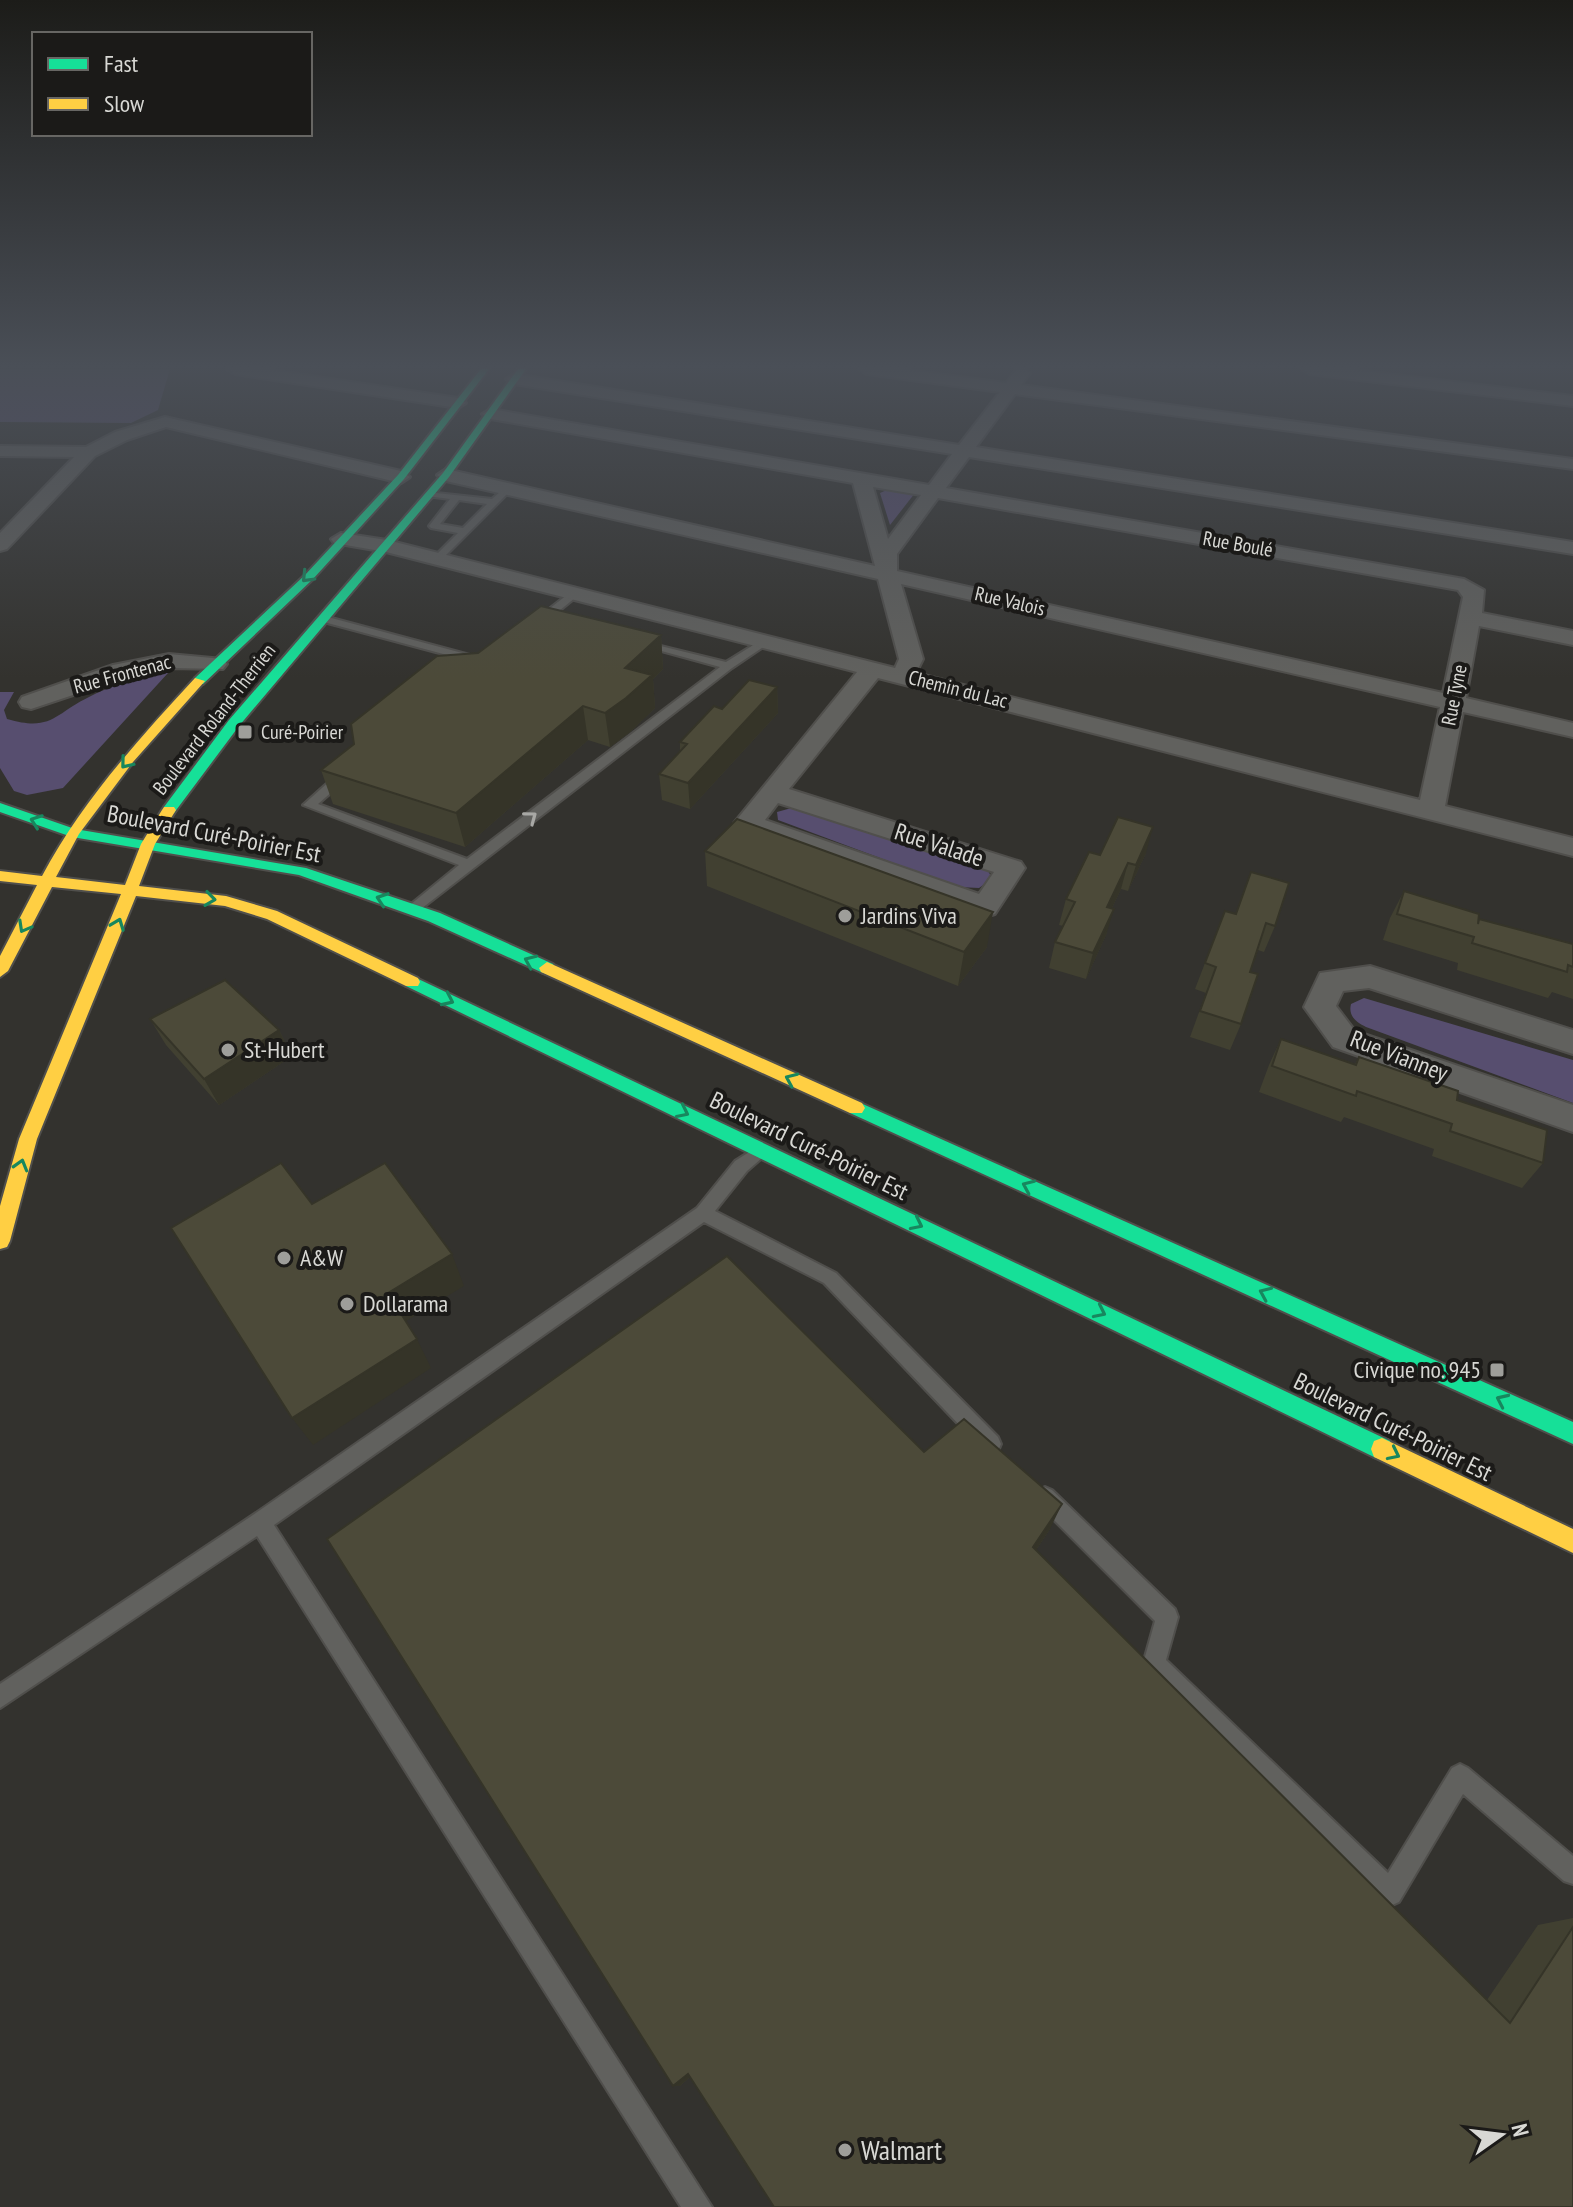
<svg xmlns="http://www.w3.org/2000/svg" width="1573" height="2207" font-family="'PT Sans Narrow',sans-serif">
  <rect width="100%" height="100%" fill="#33322e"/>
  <path fill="#574e6f" d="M0,369h170l-12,41 -27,13 -131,-1z
    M889,489l26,4 -25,32 -10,-32z
    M155,671l13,2 -105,115 -36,7 -13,-4 -14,-23v-76h14l-10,18 3,9c45,13 47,-5 82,-22 21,-11 44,-18 66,-26z
    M795,807l190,59 6,10 -2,5 -10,7 -21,-1 -180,-67 -1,-8z
    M1364,998l209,62v43l-207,-76c-10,-5 -18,-11 -15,-23z"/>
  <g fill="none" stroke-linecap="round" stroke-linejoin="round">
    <defs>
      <path id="lane" d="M508,485l3,1v4l-71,71h-6v-4l24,-24 -27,-5 -2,-2 21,-27 -23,-3v-4l65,7zM459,500l28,4 -24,24 -23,-4z
        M572,591l9,2 -38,31h-8v-4z
        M324,616l157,42 1,2 -5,3 -157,-42 -1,-2z
        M763,639l9,2 -40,27 -315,244 -5,2 -7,-5 54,-44 -156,-60 29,-26 3,-7h8l2,3 -3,8 -24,21 149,55 253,-192 -84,-23v-4l90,22z
        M762,1144l6,2 2,5 -23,20 -32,40 121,62 162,164 3,7 -3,7 -7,3 -7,-3 -160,-168 -120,-61 -430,303 438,682h-31l-424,-671 -257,172v-24l253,-169 444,-307 38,-47z
        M1045,1487l7,3 123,119 3,8 -12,43 222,213 64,-105 8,-4 8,4 105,88v28l-9,-3 -101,-87 -64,108 -9,4 -9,-4 -235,-230 -3,-8 12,-43 -117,-117 -3,-7 3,-7z"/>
      <path id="street" d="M227,369h37l194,29 8,5 -8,5 -223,-34z
        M859,369h41l106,14 10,-13 8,-1 6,4 -9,12 552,74v10l-558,-75 -39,53 597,95v12l-604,-97 -23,31 518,91 20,11 -2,23 91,18v14l-94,-19 -13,72 107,25v14l-110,-25 -18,94 128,32v18l-695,-178 -89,111 232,73 4,6 -30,46 -10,3 -247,-88 -4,-6 123,-151 -471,-120 -52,-9 -3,-4 10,-6 46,7 508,128 4,-9 -21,-80 -432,-98 -9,-6 9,-6 429,97 -22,-83 -362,-64 -9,-5 9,-5 438,76 23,-31 -438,-70 -8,-5 8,-5 445,71 41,-53 -133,-18zM873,487l48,8 -33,44zM938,498l520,92 5,7 -20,96 -546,-122v-17zM901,584l539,123 -20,93 -504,-127 7,-14zM778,803l216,69 -15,22 -214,-74z
        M1302,369h44l227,27v10l-263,-32z
        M165,417l236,54 9,6 -9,6 -235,-56 -39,13 -32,16 -88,93 -7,2v-18l74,-76 -74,-1v-10l86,1 29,-15z
        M169,654l54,5 4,5 -4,5 -54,-1 -24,3 -114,38 -9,-2 -3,-5 3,-5 91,-32z
        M1370,966l203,64v24l-204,-66 -26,3 -7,15 19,25 218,74v27l-240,-85 -29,-40 16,-34z"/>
      <path id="fast" d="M481,369h8l-85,110 -91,100 -110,105h-8v-6l110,-103 93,-100z
        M518,369h8l-77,108 -210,249 -65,87h-10v-6l65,-87 214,-247z
        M0,803l75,26 231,39 134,45 113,51 2,4 -8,6 -6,-2 -113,-51 -129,-46 -227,-38 -72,-25z
        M412,976l978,465 3,8 -3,8 -8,3 -8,-3 -968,-471 -2,-4 2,-4z
        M856,1101l717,321v22l-723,-331 -3,-5 3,-5z"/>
      <path id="slow" d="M195,678l10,3 -72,81 -54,72 -23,43 69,8 16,-41 21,-34 2,-3h10l2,3 -21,34 -16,42 87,10 51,15 141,67 2,4 -2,4h-12l-139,-67 -42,-13 -89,-10 -99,243 -27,102 -3,6 -7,2v-43l19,-67 102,-245 -69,-7 -44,84 -8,6v-21l37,-71 -37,-4v-10l42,5c40,-75 96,-136 153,-198z
        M547,962l315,141 3,5 -3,5h-12l-309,-141 -2,-4z
        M1382,1438l191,91v24l-199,-96 -3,-8 3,-8z"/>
    </defs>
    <use href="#lane" stroke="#504f4c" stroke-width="4"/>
    <use href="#street" stroke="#504f4c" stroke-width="4"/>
    <use href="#fast" stroke="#504f4c" stroke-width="4"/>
    <use href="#slow" stroke="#504f4c" stroke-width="4"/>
    <use href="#lane" fill="#61615e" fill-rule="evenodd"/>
    <use href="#street" fill="#61615e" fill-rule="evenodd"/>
    <use href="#fast" fill="#16e098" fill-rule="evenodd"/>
    <use href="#slow" fill="#ffcf43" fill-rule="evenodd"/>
  </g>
  <path fill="#414031" d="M661,635l2,34 -10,10 2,29 -25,24 -20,15 -22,-7 -123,107 -132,-43 -12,-34z
    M777,687l1,26 -88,96 -28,-9 -3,-26 21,-22v-10l42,-33z
    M705,851l282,96 -29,39 -251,-100z
    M1146,853l-18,38 -7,-2 -9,19 -6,27 -20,44 -37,-11 6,-26 8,-16 -4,-1 7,-26z
    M1404,891l74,29 95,24v55l-21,-7 -4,6 -91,-28 1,-7 -75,-23 7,-22z
    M1225,911l50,15 -11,26 -6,-2 -8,22 -9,52 -11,26 -40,-13 16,-44 -11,-4z
    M150,1019l129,11 13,26 -73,49 -53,-60z
    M1281,1039l74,25 4,-7 98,43 86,63 -21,25 -90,-32 2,-7 -90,-32 -3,5 -82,-30 10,-27z
    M924,1452l126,77 -14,21 451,450 51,-75 35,-7v289l-883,-130 -10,9z"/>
  <path fill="#353428" d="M661,635l2,34 -10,10 2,29 -25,24 -20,15 -5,-34 20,-45z
    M777,687l1,26 -88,96 -2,-26z
    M583,706l5,34 -123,107 -9,-34z
    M1153,827l-7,26 -18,38 8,-26z
    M1128,863l-7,26 -21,44 7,-26z
    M1114,909l-8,26 -20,44 7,-26z
    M993,912l-6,35 -29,39 6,-34z
    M279,1030l13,26 -73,49 -15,-26z
    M452,1254l12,32 -61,37 -15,-30z
    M417,1339l14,29 -118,77 -21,-27z
    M1062,1504l-12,25 -28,42 11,-24z
    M688,2074h5l-13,12h-7z"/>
  <path fill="#4c4a39" stroke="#353428" stroke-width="2" d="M541,606l120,29 -36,33 27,7 -26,23 -21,15 -22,-7 -127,107 -135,-43 33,-26 -3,-20 86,-68 41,-3z
    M749,680l28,7 -89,96 -29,-9 28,-30 -7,-2 34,-36 8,3z
    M1118,817l35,10 -17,38 -8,-2 -21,44 7,2 -21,44 -38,-11 20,-40 -9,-3 23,-47 11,3z
    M737,819l256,93 -29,40 -259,-101z
    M1251,872l38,11 -14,43 -9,-3 -16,49 8,2 -17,50 -41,-13 16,-44 -11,-4 20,-52 11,3z
    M1404,891l75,23 -1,10 1,-5 94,25v23l-5,-2 -1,7 -95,-29 2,-6 -77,-23z
    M225,980l54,50 -75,49 -54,-60z
    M1281,1039l75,26 3,-8 99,34 -1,9 90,30 -4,33 -93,-32 2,-7 -95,-33 -1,5 -84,-30z
    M281,1163l31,41 73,-41 67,91 -64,39 29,46 -125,79 -121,-190z
    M727,1256l197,196 40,-33 98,85 -29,43 477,476 63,-96v280h-799l-86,-133 -15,12 -346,-547z"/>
  <defs><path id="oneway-chevron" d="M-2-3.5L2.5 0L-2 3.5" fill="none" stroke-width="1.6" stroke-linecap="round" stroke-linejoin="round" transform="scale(2)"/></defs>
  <g stroke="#18875e">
    <use href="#oneway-chevron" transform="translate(307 577) rotate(134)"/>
    <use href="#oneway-chevron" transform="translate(126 763) rotate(129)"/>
    <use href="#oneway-chevron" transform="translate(36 821) rotate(-160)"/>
    <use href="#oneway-chevron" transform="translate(210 899) rotate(8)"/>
    <use href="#oneway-chevron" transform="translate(382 899) rotate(-161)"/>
    <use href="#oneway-chevron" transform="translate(118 924) rotate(-69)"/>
    <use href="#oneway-chevron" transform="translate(24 927) rotate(119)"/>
    <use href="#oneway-chevron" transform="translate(530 961) rotate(-156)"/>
    <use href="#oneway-chevron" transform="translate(448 1000) rotate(25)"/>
    <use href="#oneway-chevron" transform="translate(791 1079) rotate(-156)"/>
    <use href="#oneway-chevron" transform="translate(683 1112) rotate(26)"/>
    <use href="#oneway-chevron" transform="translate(21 1165) rotate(-74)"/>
    <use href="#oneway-chevron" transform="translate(1028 1186) rotate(-156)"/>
    <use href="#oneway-chevron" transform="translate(917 1224) rotate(26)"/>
    <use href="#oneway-chevron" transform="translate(1265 1293) rotate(-156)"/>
    <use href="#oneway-chevron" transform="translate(1100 1312) rotate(26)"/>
    <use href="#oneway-chevron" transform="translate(1502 1400) rotate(-155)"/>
    <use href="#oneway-chevron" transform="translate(1394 1454) rotate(26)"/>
  </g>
  <use stroke="#a8a8a5" href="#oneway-chevron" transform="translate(531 817) rotate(-37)"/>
  <linearGradient id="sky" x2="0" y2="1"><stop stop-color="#1c1c19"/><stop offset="0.54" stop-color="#4a4f57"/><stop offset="1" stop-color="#4a4f57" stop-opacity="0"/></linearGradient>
  <rect width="1573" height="678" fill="url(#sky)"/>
  <g fill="#9e9e9a" stroke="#1b1a18" stroke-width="3">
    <rect x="237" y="724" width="16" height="16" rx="4"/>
    <circle cx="845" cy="916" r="8"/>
    <circle cx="228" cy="1050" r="8"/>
    <circle cx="284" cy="1258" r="8"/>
    <circle cx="347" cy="1304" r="8"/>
    <rect x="1489" y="1362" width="16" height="16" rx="4"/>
    <circle cx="845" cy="2150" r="8"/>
  </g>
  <g text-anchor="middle" stroke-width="8" stroke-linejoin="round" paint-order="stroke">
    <g font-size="20" fill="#d8d8d4" stroke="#1b1a18">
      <text transform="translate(1238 544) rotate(10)" y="7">Rue Boulé</text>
      <text transform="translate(1010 601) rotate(13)" y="7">Rue Valois</text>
      <text transform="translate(122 674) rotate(-15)" y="7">Rue Frontenac</text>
      <text transform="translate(958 689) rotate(14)" y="7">Chemin du Lac</text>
      <text transform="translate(1454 695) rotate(-79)" y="7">Rue Tyne</text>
      <text transform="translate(214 719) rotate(-52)" y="7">Boulevard Roland-Therrien</text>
    </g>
    <g font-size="20" fill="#d8d8d4" stroke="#1b1a18" text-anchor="start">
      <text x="261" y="739">Curé-Poirier</text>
    </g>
    <g font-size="24" fill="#d8d8d4" stroke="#1b1a18">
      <text transform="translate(214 834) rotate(11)" y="8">Boulevard Curé-Poirier Est</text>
      <text transform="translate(939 845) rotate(18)" y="8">Rue Valade</text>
      <text transform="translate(1399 1056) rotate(21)" y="8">Rue Vianney</text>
      <text transform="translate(809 1146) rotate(26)" y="8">Boulevard Curé-Poirier Est</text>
      <text transform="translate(1393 1427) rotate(26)" y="8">Boulevard Curé-Poirier Est</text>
    </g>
    <g font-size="24" fill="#d8d8d4" stroke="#1b1a18" text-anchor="start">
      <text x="861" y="924">Jardins Viva</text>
      <text x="244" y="1058">St-Hubert</text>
      <text x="300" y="1266">A&amp;W</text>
      <text x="363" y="1312">Dollarama</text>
      <text x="1481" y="1378" text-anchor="end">Civique no. 945</text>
    </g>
    <g font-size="28" fill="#d8d8d4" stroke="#1b1a18" text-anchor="start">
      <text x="861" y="2160">Walmart</text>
    </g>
  </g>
  <rect x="32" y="32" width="280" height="104" fill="#1b1a18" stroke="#676663" stroke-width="2"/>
  <rect x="48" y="58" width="40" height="12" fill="#16e098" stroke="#676663" stroke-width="2"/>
  <text x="104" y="72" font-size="24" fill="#d8d8d4">Fast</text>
  <rect x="48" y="98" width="40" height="12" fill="#ffcf43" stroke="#676663" stroke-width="2"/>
  <text x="104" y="112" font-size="24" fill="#d8d8d4">Slow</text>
  <g transform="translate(1501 2135) rotate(76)" stroke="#1b1a18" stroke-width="6" paint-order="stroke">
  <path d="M0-6L14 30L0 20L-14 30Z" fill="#d8d8d4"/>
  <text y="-12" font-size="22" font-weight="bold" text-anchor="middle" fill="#d8d8d4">N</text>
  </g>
</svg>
